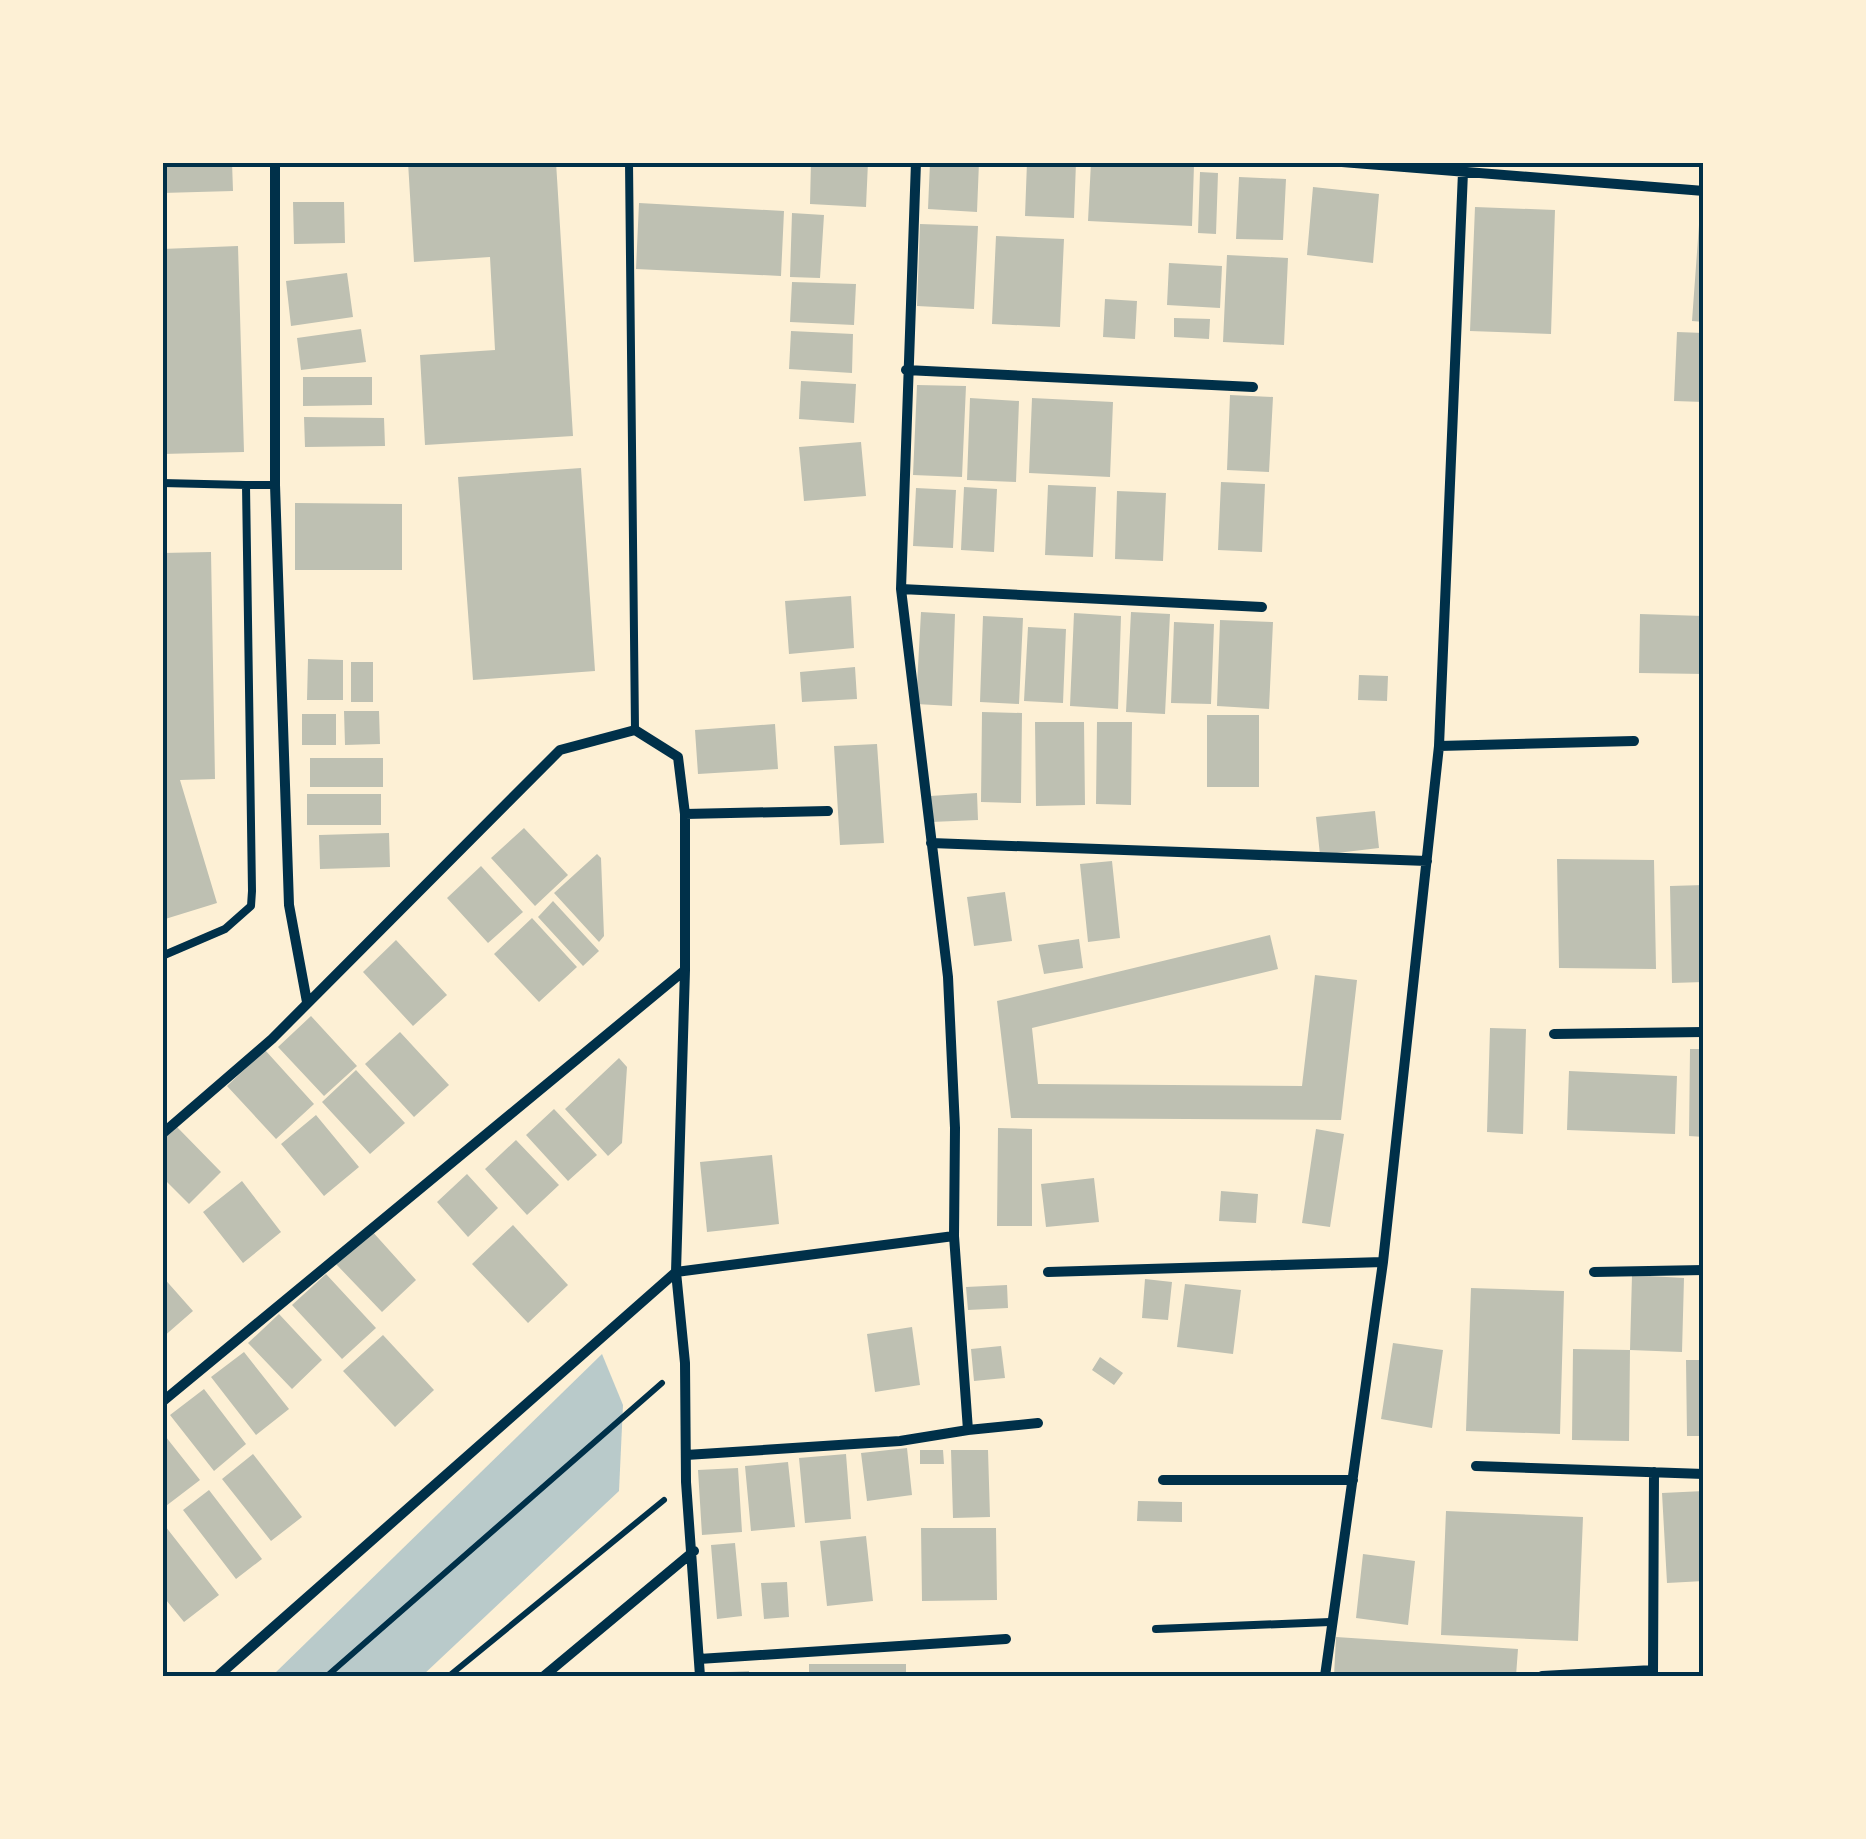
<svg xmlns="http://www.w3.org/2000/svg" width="1866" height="1839" font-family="'Space Grotesk',sans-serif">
  <rect width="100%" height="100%" fill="#fdf0d5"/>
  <path fill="#b9caca" d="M602,1354l21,51 -4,86 -197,185h-150z"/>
  <path fill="#bec0b2" d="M162,162h70l1,29 -71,2z
    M408,162h148l17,274 -148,9 -5,-90 75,-5 -5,-93 -76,5z
    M811,162h57l-2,45 -56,-3z
    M930,162h49l-2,50 -49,-3z
    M1027,162h49l-2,56 -49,-2z
    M1091,162l103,3 -2,61 -104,-5z
    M1200,172l18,1 -2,61 -18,-1z
    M1239,177l47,2 -3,61 -47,-1z
    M1313,187l66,7 -6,69 -66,-8z
    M293,202h51l1,41 -51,1z
    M639,203l145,8 -3,65 -145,-7z
    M1475,207l80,3 -4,124 -81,-3z
    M1700,211h4v111l-12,-1z
    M792,213l32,2 -4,63 -30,-1z
    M920,224l58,2 -4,83 -57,-3z
    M996,236l68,3 -4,88 -68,-3z
    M238,246l6,206 -82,2v-205z
    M1227,255l61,3 -4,87 -61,-3z
    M1169,263l53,3 -2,42 -53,-3z
    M347,273l6,44 -62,9 -5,-45z
    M792,282l64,2 -2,41 -64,-3z
    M1105,299l32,2 -2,38 -32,-2z
    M1174,318l36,1 -1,20 -35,-2z
    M361,329l5,33 -65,8 -4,-32z
    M791,331l62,3 -1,39 -63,-4z
    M1677,332l27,1v69l-30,-1z
    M303,377h69v28l-69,1z
    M801,381l55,3 -2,39 -55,-4z
    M917,385l49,1 -4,91 -49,-2z
    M1230,395l43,2 -4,75 -42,-2z
    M970,398l49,3 -3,81 -49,-2z
    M1032,398l81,4 -3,75 -81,-4z
    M304,417l80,1 1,28 -80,1z
    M861,442l5,54 -62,5 -5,-54z
    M581,468l14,203 -122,9 -15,-203z
    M1221,482l44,2 -3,68 -44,-2z
    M1048,485l48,2 -3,70 -48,-2z
    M964,487l33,2 -3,63 -33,-2z
    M916,488l40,2 -3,58 -40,-2z
    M1117,491l49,2 -3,68 -48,-2z
    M295,503l107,1v66h-107z
    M211,552l4,227 -35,1 37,123 -55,17v-367z
    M851,596l3,52 -65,6 -4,-53z
    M921,612l34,2 -3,92 -36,-2z
    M1131,612l39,2 -5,100 -39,-2z
    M1074,613l47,3 -3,93 -48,-3z
    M1640,614l64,2v58l-65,-1z
    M983,616l40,2 -4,86 -39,-2z
    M1220,620l53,2 -4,87 -52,-3z
    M1174,622l40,2 -3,80 -40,-1z
    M1028,627l38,2 -3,74 -39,-2z
    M308,659l35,1v40h-36z
    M351,662h22v40h-22z
    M855,667l2,32 -55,3 -2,-30z
    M1359,675l29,1 -1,25 -29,-1z
    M344,711h35l1,33 -35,1z
    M982,712l40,1 -1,90 -40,-1z
    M302,714h34v31h-34z
    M1207,715h52v72h-52z
    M1035,722h49l1,83 -49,1z
    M1097,722h35l-1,83 -35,-1z
    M775,724l3,45 -80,5 -3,-44z
    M877,744l7,99 -44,2 -6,-99z
    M310,758h73v29h-73z
    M977,793l1,27 -47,2 -1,-26z
    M307,794h74v31h-74z
    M1375,811l4,37 -59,7 -4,-38z
    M524,828l44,47 -33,31 -44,-48z
    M389,833l1,34 -70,2 -1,-34z
    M597,854l4,4 3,78 -5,6 -45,-49z
    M1557,859l97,1 2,109 -97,-1z
    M1112,861l8,77 -32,4 -8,-78z
    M481,866l42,46 -35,31 -41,-45z
    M1704,885v97l-32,1 -2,-97z
    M1005,892l7,49 -38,5 -7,-49z
    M553,901l46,50 -16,15 -45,-49z
    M532,918l45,49 -38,35 -45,-48z
    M1270,935l8,34 -246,59 6,56 264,2 13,-111 42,5 -16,140 -330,-2 -14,-117z
    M1079,939l4,29 -39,6 -6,-29z
    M396,940l51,55 -34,31 -50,-54z
    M311,1016l46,50 -33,30 -46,-49z
    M1490,1028l36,1 -3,105 -36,-2z
    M400,1032l49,53 -35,32 -49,-53z
    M1690,1049h14v88l-15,-1z
    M265,1050l49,54 -38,35 -49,-53z
    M619,1058l8,9 -5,76 -14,13 -43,-47z
    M356,1070l49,53 -35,31 -48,-52z
    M1569,1071l108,5 -2,58 -108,-4z
    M554,1109l43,46 -29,26 -42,-46z
    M316,1115l43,52 -35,29 -43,-52z
    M177,1127l44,45 -32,32 -27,-27v-36z
    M998,1128l34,1v97h-35z
    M1316,1129l28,5 -14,93 -28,-4z
    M516,1140l43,45 -32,30 -42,-46z
    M772,1155l7,69 -72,8 -7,-70z
    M467,1174l31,34 -30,29 -31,-35z
    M1094,1178l5,44 -53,5 -5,-43z
    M242,1181l39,51 -38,31 -40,-51z
    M1221,1191l37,3 -2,29 -37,-2z
    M513,1225l55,60 -40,38 -56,-59z
    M371,1230l45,50 -34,32 -47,-49z
    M326,1274l50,54 -34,31 -50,-54z
    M1632,1275l52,3 -2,74 -52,-2z
    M162,1276l31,35 -31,27z
    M1145,1279l27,3 -4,38 -26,-2z
    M1185,1284l56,6 -8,64 -56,-7z
    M1007,1285l1,23 -40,2 -2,-23z
    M1471,1288l93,3 -4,143 -94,-3z
    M279,1314l43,46 -30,29 -44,-46z
    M912,1327l8,58 -45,7 -8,-58z
    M383,1335l51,55 -39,37 -52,-56z
    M1393,1343l50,7 -11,78 -51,-9z
    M1001,1346l4,32 -31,3 -3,-32z
    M1573,1349l57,1 -1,91 -57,-1z
    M244,1352l45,57 -33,26 -45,-58z
    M1100,1357l23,16 -9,12 -22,-15z
    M1686,1360h18v76h-17z
    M204,1389l42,55 -32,27 -44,-56z
    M162,1432l38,48 -38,29z
    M907,1448l5,47 -45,6 -6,-48z
    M920,1450h23l1,14h-24z
    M951,1450h37l2,67 -37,1z
    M253,1454l49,63 -31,24 -49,-62z
    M846,1454l5,65 -46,4 -6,-65z
    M788,1462l7,65 -44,4 -6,-65z
    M738,1468l4,64 -40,3 -4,-65z
    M209,1490l53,69 -26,20 -53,-69z
    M1704,1491v90l-37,2 -5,-90z
    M1138,1501l44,1v20l-45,-1z
    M1446,1511l137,6 -5,124 -137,-6z
    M162,1522l57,73 -35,27 -22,-27z
    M921,1528h75l1,72 -75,1z
    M866,1536l7,65 -46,5 -7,-65z
    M735,1543l7,73 -25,3 -6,-74z
    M1363,1554l52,7 -7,64 -52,-7z
    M787,1582l2,35 -25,2 -3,-36z
    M1336,1637l182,12 -2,27h-182z
    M809,1664h97v12h-97z
    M749,1671v5h-42v-3z"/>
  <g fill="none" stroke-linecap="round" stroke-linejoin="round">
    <path stroke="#003049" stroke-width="6" d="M327,1676l335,-293
      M449,1676l215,-176"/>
    <path stroke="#003049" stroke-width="8" d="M629,162l6,568
      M162,483l84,2 6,406 -1,15 -26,23 -63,27
      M246,485h29
      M1156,1629l174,-7"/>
    <path stroke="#003049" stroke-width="10" d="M275,162v323l14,420 18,97
      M1342,162l362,29
      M906,370l347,17
      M901,589l361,18
      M1439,746l195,-5
      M685,814l143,-3
      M931,843l496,18
      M1554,1034l150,-2
      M162,1134l110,-95 288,-289 75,-20 43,27 7,57v156l-9,302 9,91 1,119 14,194
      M1048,1272l335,-10
      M1594,1272l110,-2
      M162,1402l523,-432
      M968,1430l70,-7
      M686,1455l214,-14 68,-11 -14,-194 1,-108 -7,-151 -47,-388 15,-427
      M1476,1466l228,8
      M1163,1480h190
      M699,1659l307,-20
      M218,1676l458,-404 278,-36
      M544,1676l150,-125
      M1325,1676l58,-414 56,-516 24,-574
      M1542,1676l111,-6
      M1653,1676l1,-204"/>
  </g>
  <rect width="1866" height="1839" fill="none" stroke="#fdf0d5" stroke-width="330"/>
  <rect x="165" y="165" width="1536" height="1509" fill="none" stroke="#003049" stroke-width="4"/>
</svg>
